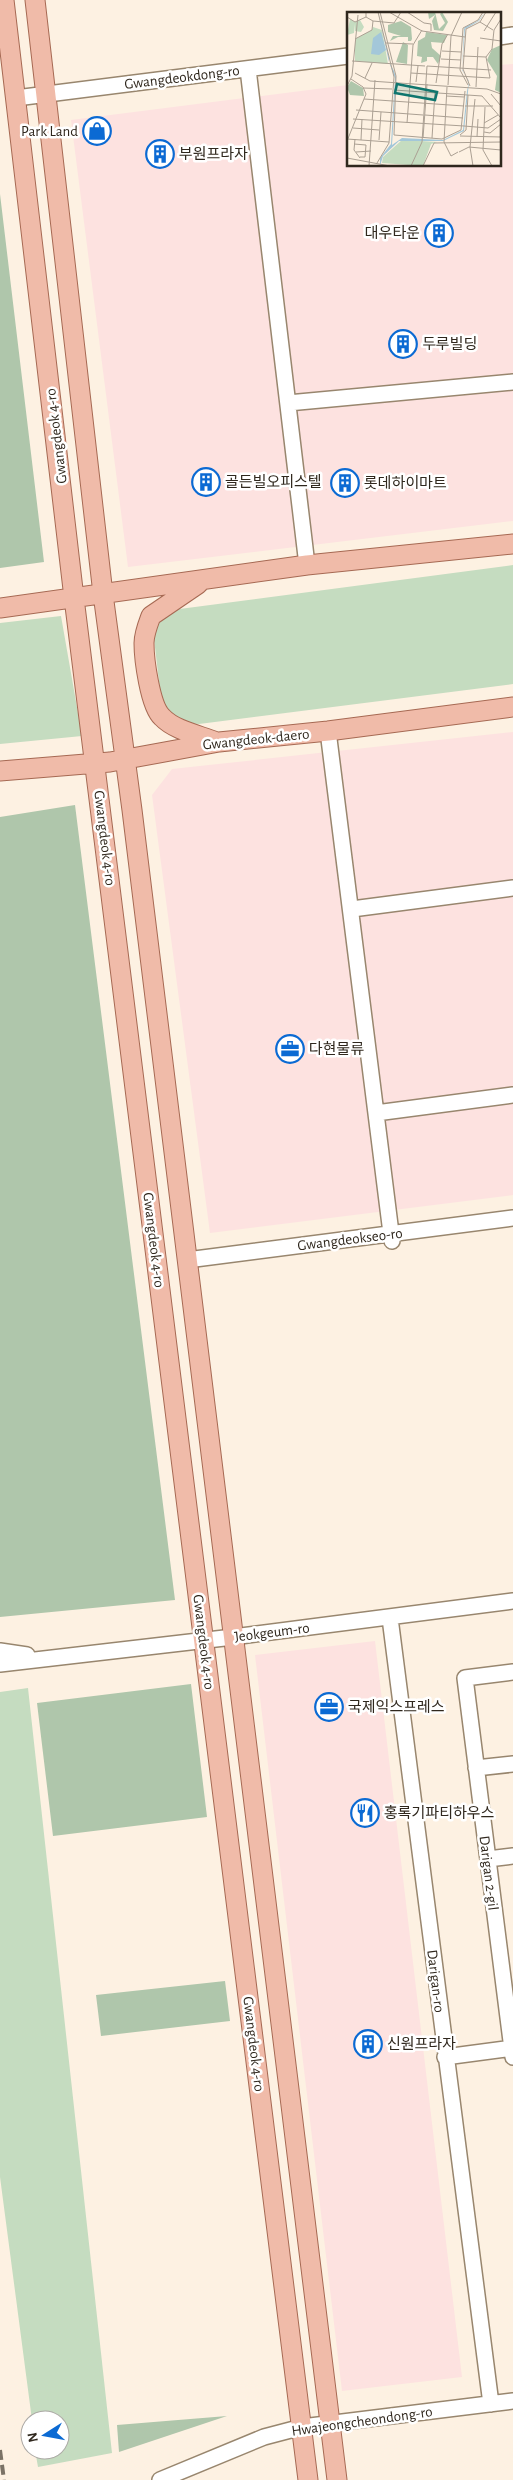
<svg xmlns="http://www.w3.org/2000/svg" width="513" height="2480" font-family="'Alegreya Sans','Noto Sans KR',sans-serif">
  <rect width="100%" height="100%" fill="#fdf1e2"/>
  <path fill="#fde2e0" d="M513,64v457l-385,46 -57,-447 277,-35v80h151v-100z
    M513,732v463l-303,38 -58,-438 20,-26z
    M375,1641l87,736 -120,14 -87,-736z"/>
  <path fill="#c5dcc0" d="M513,565v119l-314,40c-17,-1 -31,-8 -38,-25l-8,-69 6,-11 13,-9z
    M61,616l21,120 -82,8v-121z
    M28,1688l84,765 -74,14 -3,-17h25v-30h-28l-32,-243v-485z"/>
  <path fill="#afc6ab" d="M0,194l44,368 -44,6z
    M75,805l100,795 -175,17v-800z
    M191,1684l16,133 -154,19 -16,-133z
    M225,1981l5,40 -129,15 -5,-41z
    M227,2416l-108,36 -2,-27z"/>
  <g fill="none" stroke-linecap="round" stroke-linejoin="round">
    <defs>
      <path id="minor" d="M499,37l14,-2
        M248,69l59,496
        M16,98l332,-42
        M288,403l225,-21
        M328,731l64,510
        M352,909l161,-21
        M376,1113l137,-18
        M187,1260l326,-42
        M390,1618l101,786
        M0,1651l27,4
        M0,1664l233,-27 280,-36
        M513,1672l-48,6 48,379
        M476,1768l37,-4
        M488,1859l25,-3
        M445,2057l68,-9
        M160,2480l104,-43 38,-10 211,-26"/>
      <path id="major" d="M4,0l70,598 234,1882
        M35,0l68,594 29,216 205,1670
        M198,584l-47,32c-3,8 -7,18 -7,27 0,16 6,63 18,74 12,13 36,18 52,24
        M0,608l307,-43 206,-21
        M0,771l110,-9 109,-20 109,-11 185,-24"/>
    </defs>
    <use href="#minor" stroke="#98866e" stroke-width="18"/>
    <use href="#major" stroke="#a66953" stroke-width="21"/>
    <use href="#minor" stroke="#fff" stroke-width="15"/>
    <use href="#major" stroke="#f0bba9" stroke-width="19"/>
    <path stroke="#7b7266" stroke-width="4" stroke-dasharray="10 5" stroke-linecap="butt" d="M0,2450l4,30"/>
  </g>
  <defs>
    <symbol id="shop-ring" viewBox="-11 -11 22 22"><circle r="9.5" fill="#fff" stroke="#0b6ad3" stroke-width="1.5"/><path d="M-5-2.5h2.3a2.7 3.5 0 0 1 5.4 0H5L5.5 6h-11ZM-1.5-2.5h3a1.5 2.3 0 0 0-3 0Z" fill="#0b6ad3"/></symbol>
    <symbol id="building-ring" viewBox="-11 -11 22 22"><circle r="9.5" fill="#fff" stroke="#0b6ad3" stroke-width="1.5"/><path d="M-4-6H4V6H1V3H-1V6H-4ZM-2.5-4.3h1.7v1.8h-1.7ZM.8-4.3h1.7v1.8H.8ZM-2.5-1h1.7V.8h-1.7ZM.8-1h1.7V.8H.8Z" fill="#0b6ad3"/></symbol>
    <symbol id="office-ring" viewBox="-11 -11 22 22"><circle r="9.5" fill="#fff" stroke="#0b6ad3" stroke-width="1.5"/><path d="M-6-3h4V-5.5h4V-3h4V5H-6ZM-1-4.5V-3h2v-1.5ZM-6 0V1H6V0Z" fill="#0b6ad3"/></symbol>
    <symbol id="restaurant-ring" viewBox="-11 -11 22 22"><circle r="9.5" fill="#fff" stroke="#0b6ad3" stroke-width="1.5"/><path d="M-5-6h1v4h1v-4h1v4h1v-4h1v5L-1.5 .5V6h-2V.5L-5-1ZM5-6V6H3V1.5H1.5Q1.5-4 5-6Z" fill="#0b6ad3"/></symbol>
  </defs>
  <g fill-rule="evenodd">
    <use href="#shop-ring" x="81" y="115" width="32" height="32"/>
    <use href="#building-ring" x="144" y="138" width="32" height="32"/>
    <use href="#building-ring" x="423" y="217" width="32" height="32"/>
    <use href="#building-ring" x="387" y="328" width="32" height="32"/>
    <use href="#building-ring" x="190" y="466" width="32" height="32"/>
    <use href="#building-ring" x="329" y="467" width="32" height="32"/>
    <use href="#office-ring" x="274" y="1033" width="32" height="32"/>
    <use href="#office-ring" x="313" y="1691" width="32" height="32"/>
    <use href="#restaurant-ring" x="349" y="1797" width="32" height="32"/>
    <use href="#building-ring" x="352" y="2028" width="32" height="32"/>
  </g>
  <g text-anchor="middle" stroke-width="5" stroke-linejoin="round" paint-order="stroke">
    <g font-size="15" fill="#2f271d" stroke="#fff">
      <text transform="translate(182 77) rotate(-7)" y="5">Gwangdeokdong-ro</text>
      <text transform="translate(56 436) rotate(-97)" y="5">Gwangdeok 4-ro</text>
      <text transform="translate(256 739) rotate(-6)" y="5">Gwangdeok-daero</text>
      <text transform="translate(105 838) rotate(83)" y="5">Gwangdeok 4-ro</text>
      <text transform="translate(350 1239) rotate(-7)" y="5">Gwangdeokseo-ro</text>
      <text transform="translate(154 1240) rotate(83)" y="5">Gwangdeok 4-ro</text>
      <text transform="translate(272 1632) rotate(-7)" y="5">Jeokgeum-ro</text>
      <text transform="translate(204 1642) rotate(83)" y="5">Gwangdeok 4-ro</text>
      <text transform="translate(489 1873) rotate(83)" y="5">Darigan 2-gil</text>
      <text transform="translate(436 1981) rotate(83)" y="5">Darigan-ro</text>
      <text transform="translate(254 2044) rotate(83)" y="5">Gwangdeok 4-ro</text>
      <text transform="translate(362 2421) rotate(-8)" y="5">Hwajeongcheondong-ro</text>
    </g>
    <g font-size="15" fill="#2f271d" stroke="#fff" text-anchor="start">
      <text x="78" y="136" text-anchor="end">Park Land</text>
      <text x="179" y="159">부원프라자</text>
      <text x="420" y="238" text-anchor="end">대우타운</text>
      <text x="422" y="349">두루빌딩</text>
      <text x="225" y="487">골든빌오피스텔</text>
      <text x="364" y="488">롯데하이마트</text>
      <text x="309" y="1054">다현물류</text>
      <text x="348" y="1712">국제익스프레스</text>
      <text x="384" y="1818">홍록기파티하우스</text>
      <text x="387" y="2049">신원프라자</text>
    </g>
  </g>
  <g transform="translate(347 12)">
    <rect width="154" height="154" fill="#fdf1e2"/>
    <path d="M3,7l5,3 5,-2 4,7 -3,5 -6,-1v-7l-1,9 -7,2zM26,15l9,3 6,34 -33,-3v-22l17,-9zM55,128h3l32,2 -6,2 -8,22 -41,-3 1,-6z" fill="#c5dcc0"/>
    <path d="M81,0h7l4,17 6,-6 -5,-9 2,-2 6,10 -5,9 -9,-1 -2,-9 3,-6 -6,4zM54,9l10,6 1,12 -1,2h-3v-4h-10l-8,4 3,-5h8l-13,-4v-7zM79,20l21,3 -3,8 -13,-1 1,6 9,8 -3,8 -5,-7h-6v4l-6,2 1,-6 -5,-1 1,-15 7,-4zM56,30l5,3 -1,19 -11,-2zM154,33v48l-6,-3 2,-14 -10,-16 5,-11zM4,69l12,7 1,8 -14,-1 -3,-8z" fill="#afc6ab"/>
    <path d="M31,0l8,33 3,12v5l5,9 2,6 -4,68 10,-7 41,2 20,-10 4,-39 2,-10 -7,-11 2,-41 1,-2 13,-6 7,-9 -6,9 -14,8 -3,40 7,13 -5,49 -21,10h-44l-16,15 -3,10v-8l11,-14 4,-66 -6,-16zM34,20l5,18 -7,5 -8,-1 2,-16z" fill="#a3c7d9"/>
    <path fill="none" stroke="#aba093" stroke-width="1" d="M33,0l16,64 -2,59M42,0l33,19 43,6M60,0l17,11 7,1v7M0,5l8,5 11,-5v-5M19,5l7,4 21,2 7,-11M133,10l13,8M137,19l12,-19M133,26l21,3M8,27l17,-9 1,-9M39,31l27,1M95,39l19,1M116,44l23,1M94,47l20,1M5,49l73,5M80,54l64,4M8,61l15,8 117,8 14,5M64,61l79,5 -4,-21 6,-8 2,-19 7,-11M18,66l7,-15M69,70l2,-16M89,71l6,-39 6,-10M101,73l3,-49 11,-24M121,73l-8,-15 3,-42 15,-8 5,-8M0,74l5,-10 6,-61M123,74l-7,-17 3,-40 14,-7 6,-10M100,75l-3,55 7,14 7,-4M129,75l2,-40M16,76l29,1M47,78l88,6 19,22M144,82l10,12M99,84l18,1M17,87l100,7M118,94h28M138,95l-2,43 9,16M9,98l67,5M78,103l38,3M6,107l111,7M60,111l6,-78 9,-15M137,111l14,-8M117,114l24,2 13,-9M6,116l26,2M137,120l6,1 11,-9M47,123l48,4 19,-9 4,-39M113,123l6,-5 2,-35M113,124l41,1M130,125l1,-18M76,126l4,-54M85,126l3,-46M0,127l42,3M8,127l-1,11 6,8M14,128l1,-21M32,128l2,-28M0,129l19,-47 -3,-7 -12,-8M7,132l12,1 -1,12h-5M9,140l15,-1M112,140l10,-5 32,3v-5M0,146l43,8M30,151l12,-20 5,-66 -16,-65M22,154l6,-86M64,154l11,-24 5,-76M76,154l11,-23 67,-1M126,154l-3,-19 5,-48"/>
    <path fill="#0f766e" fill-opacity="0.15" stroke="#0f766e" stroke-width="2.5" d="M50,72l40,8 -2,8 -40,-7z"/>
    <rect width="154" height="154" fill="none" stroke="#2f271d" stroke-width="2.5"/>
  </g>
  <g transform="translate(45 2435) rotate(259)"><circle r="24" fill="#ffffff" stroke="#aca9a5"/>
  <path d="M0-4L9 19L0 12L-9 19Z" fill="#0b6ad3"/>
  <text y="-8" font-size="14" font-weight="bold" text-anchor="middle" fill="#2f271d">N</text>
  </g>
</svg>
